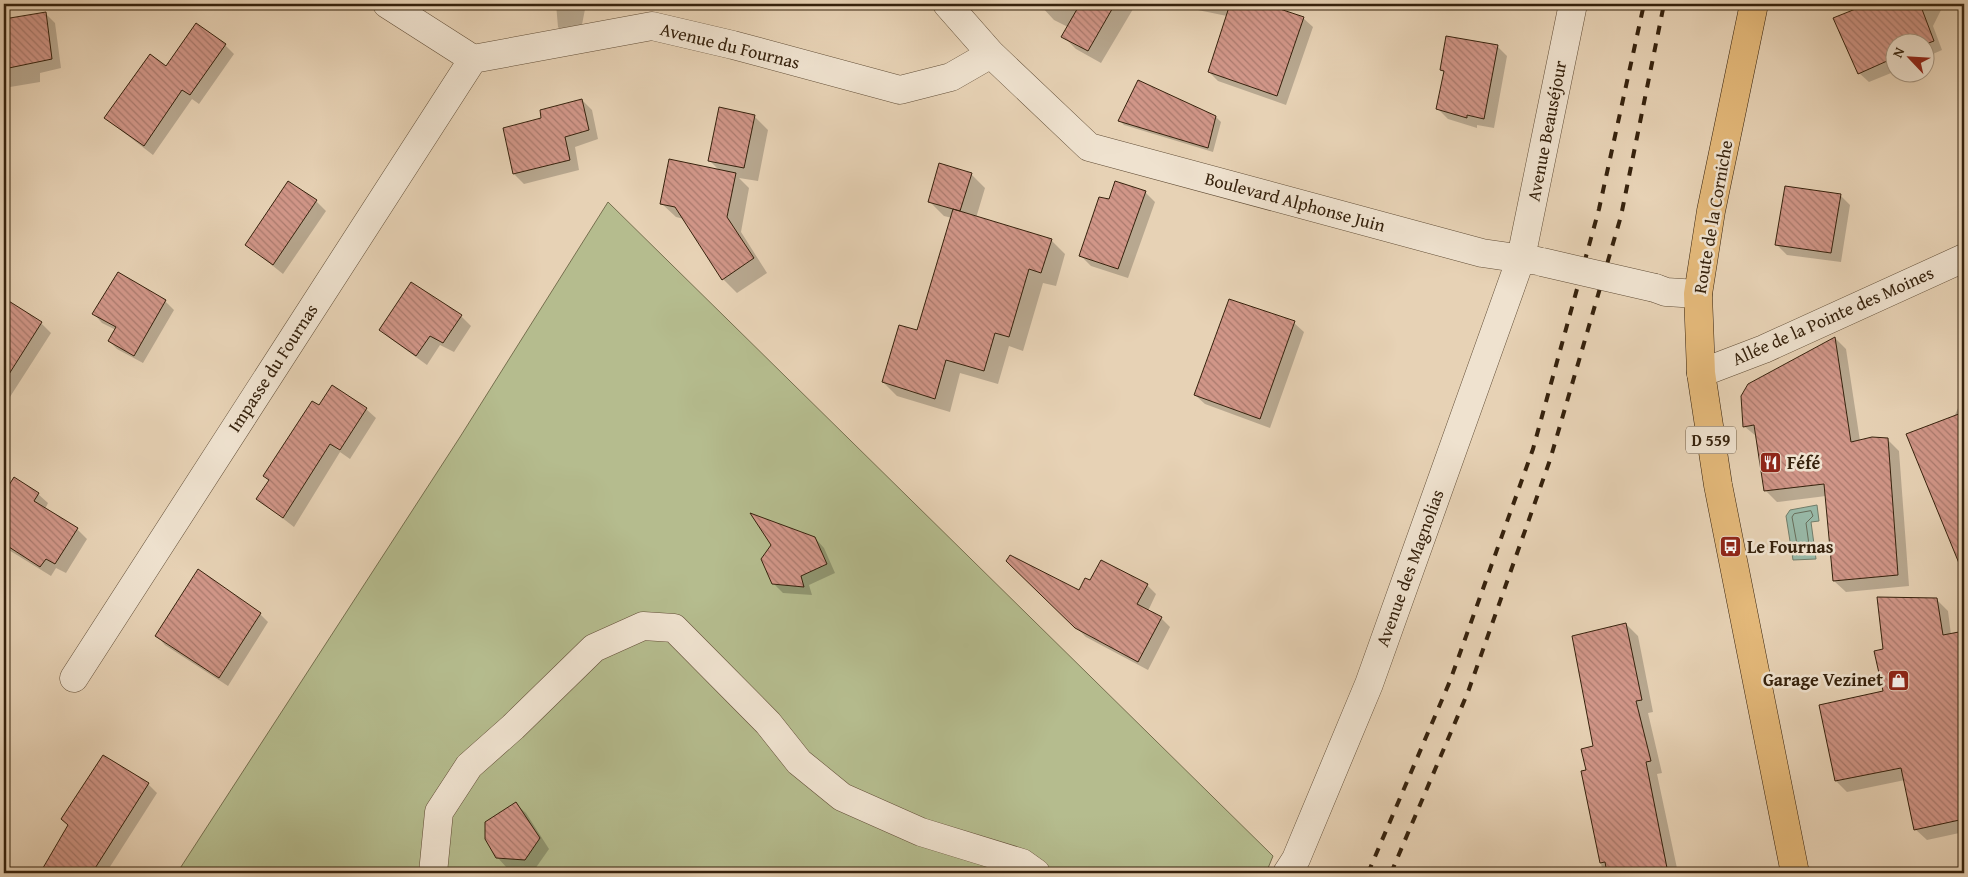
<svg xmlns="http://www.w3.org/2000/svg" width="1968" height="877" font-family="'Gentium Book Plus',serif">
  <defs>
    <pattern id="building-back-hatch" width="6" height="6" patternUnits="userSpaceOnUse" patternTransform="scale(1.25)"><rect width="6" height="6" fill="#d19688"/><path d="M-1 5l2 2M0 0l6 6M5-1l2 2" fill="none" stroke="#aa7a6e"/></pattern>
  </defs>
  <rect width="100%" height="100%" fill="#e7d2b5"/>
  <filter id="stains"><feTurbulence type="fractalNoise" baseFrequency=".004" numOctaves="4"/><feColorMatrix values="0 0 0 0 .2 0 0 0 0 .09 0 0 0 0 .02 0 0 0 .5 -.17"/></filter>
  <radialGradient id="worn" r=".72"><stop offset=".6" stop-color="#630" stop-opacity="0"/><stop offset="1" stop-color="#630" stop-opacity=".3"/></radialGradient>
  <path fill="#b5bc8e" stroke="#766f4e" d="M608,202l665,654 -7,17h-1089l283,-436z"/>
  <path fill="#98b8a7" stroke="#717c69" d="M1817,505l2,16 -8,1 5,37 -23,1 -7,-44 4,-6z"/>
  <path fill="#0003" d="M556,4h30l-6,31 -12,2 -10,-10z
    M749,4h9l-1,3z
    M1043,4h93l-35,59 -25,-14 -13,-13 5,-9 -14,-7 -13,-14z
    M1184,4h78l41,14 10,9 -27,78 -68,-24 -9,-9 18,-56 -39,-8z
    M1871,4h73l-11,22 9,24 -16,7v-15h-30v29l-27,11 -10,-9 -24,-54z
    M45,13l10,10 6,45 -21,5v9l-36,6v-67z
    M225,45l9,9 -35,50 -7,-5 -39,56 -48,-37 61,-51z
    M1497,46l10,10 -13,72 -17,-3v3l-29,-9 -10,-10 7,-36 -4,-3z
    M1139,81l77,36 5,5 -8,30 -89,-27 -4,-4z
    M582,100l10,10 6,29 -23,8 4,23 -55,14 -10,-10 -9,-45 38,-10z
    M754,116l14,14 -10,51 -19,-3 10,10 -8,44 26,41 -30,20 -14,-14 -39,-60 -8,-2 -15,-14 59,-32 -10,-10z
    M971,174l14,14 -9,30 75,22 14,14 -9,32 -13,-3 -20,68 -14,-5 -11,38 -38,-11 -10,39 -53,-16 -14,-14 35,-50 34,-114 -8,-2 -15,-15z
    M1145,192l10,10 -27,76 -37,-12 -10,-10 29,-55z
    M1840,195l10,10 -9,57 -54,-7 -10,-10z
    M316,201l10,10 -43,63 -36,-29z
    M119,274l46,27 9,9 -31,53 -26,-14 -8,-8 7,-11 -14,-7 -8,-9z
    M7,301l34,22 10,10 -43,67 -4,-3v-91z
    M461,316l10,10 -17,26 -14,-7 -13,20 -36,-26 -10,-10z
    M1294,323l10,9 -34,96 -65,-24 -10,-9z
    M1835,338l11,11 14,92 28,-1 11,11 10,135 -63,6 -12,-11 -8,-85 -49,6 -12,-12 -8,-53 -13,-11 5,-41z
    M1964,395v162l-10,-11v-129z
    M366,409l10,9 -26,41 -10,-7 -46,75 -36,-28z
    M14,479l24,15 10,9 -3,6 32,20 10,10 -21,34 -10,-5 -5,8 -47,-29v-52z
    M815,538l9,10 11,25 -26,12 3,10 -29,-2 -9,-9z
    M1007,561l73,31 11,-10 56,3 9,9 -8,17 13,7 9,9 -22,43 -62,-33z
    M1936,599l12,12 3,24 13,-1v198l-37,8 -12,-11 -10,-49 -58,12 -11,-11 48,-89v-42z
    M260,614l8,8 -40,64 -63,-41 -8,-9z
    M1626,624l12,12 15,76 -5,1 14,60 -5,1 21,99h-75l-21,-101 6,-1 7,-24z
    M148,784l9,9 -51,80h-46l-3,-2 12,-45 -7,-7z
    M516,804l10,9 23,36 -14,20 -28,-1 -10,-11z"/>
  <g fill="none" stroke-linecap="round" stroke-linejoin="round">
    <path stroke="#676d5a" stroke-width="1" d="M1811,511l2,5 -7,7 4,29 -11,3 -7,-38 2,-3z"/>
  </g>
  <path fill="url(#building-back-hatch)" stroke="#36220d" d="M1080,4h35l-27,47 -27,-14z
    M1230,4h35l39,13 -27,79 -69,-24z
    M1868,4h52l14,37 -8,3v-2h-30v15l-38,17 -25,-56z
    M46,12l6,47 -48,10v-50z
    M196,23l30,21 -36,51 -8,-5 -38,56 -40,-28 46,-64 16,12z
    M1446,36l52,9 -14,74 -17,-4v3l-31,-9 8,-38 -4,-1z
    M1138,80l78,36 -8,32 -90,-27z
    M582,99l7,31 -24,7 5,23 -57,14 -10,-46 38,-10 -1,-8z
    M719,107l36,8 -11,53 -36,-7z
    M669,159l67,14 -9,44 27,41 -32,22 -47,-73 -15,-3z
    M939,163l33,10 -12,38 -32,-9z
    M288,181l29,19 -44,65 -28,-20z
    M1115,181l31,10 -28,78 -39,-13 20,-59 10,2z
    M1785,186l56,8 -10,59 -56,-8z
    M953,209l99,30 -11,34 -12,-4 -20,68 -14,-4 -11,38 -38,-11 -11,39 -53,-17 17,-57 18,5z
    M118,272l48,28 -32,56 -26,-15 8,-14 -24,-13z
    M411,282l51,33 -19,28 -13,-7 -14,20 -37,-26z
    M4,298l38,24 -38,60z
    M1229,299l66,22 -35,98 -66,-24z
    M1835,337l16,105 21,-5 16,1 10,137 -65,6 -9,-97 -60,7 -10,-66 -11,2 -2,-31 7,-12z
    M332,385l35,23 -27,42 -10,-6 -47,74 -27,-19 13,-19 -6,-4 49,-75 7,4z
    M1964,412v161h-1l-57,-139z
    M14,477l25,16 -5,8 44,27 -23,36 -9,-5 -6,8 -31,-20 -5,9v-74l5,3z
    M750,513l65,24 12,27 -26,12 3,11 -32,-3 -11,-25 10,-14z
    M1010,555l69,35 6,-12 5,2 11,-20 47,24 -11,20 25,13 -24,45 -63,-34 -69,-67z
    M198,569l63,44 -42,65 -64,-42z
    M1877,597l60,1 6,37 21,-4v188l-50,11 -13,-62 -66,13 -16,-76 64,-14 -9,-40 9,-2z
    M1626,623l16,77 -6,1 15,60 -5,1 22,111h-61l-2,-11 -5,1 -19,-92 5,-1 -5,-21 12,-3 -21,-110z
    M103,755l46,28 -57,90h-52l28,-48 -7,-6z
    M516,802l24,36 -15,22 -29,-2 -11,-19v-17z"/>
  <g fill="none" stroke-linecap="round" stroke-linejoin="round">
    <defs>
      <path id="minor" d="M387,4l86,55 179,-33 81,19 167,45 51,-13 40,-23
        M947,4l44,50 98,93 393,106 56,8
        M1655,288l11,4 32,2
        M1701,373l63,-24 200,-91
        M74,678l399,-619
        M433,873l6,-61 30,-46 44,-39 81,-79 49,-22 31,2 94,95 31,39 43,35 79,35 101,31 14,10
        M1287,873l9,-14 73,-175 152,-426 52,-254"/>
      <path id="major" d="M1754,4l-43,207 -13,83 3,79 17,112 77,388"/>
    </defs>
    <use href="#minor" stroke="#624e37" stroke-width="29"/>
    <use href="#major" stroke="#36220d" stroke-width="29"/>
    <use href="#minor" stroke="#efe2cf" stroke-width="28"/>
    <use href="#major" stroke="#e4b97a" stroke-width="28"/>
    <path stroke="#36220d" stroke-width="4" stroke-dasharray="9 9" stroke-linecap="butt" d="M1368,873l82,-192 83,-232 66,-240 45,-205
      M1391,873l77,-181 82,-232 71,-244 43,-212"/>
    <defs>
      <path id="minor-bridge" d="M1542,262l113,26"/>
    </defs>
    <use href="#minor-bridge" stroke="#624e37" stroke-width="29" stroke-linecap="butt"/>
    <use href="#minor-bridge" stroke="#efe2cf" stroke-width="28"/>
  </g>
  <defs>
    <symbol id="restaurant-square" viewBox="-11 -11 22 22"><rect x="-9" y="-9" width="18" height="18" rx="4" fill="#8f2418" stroke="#efe2cf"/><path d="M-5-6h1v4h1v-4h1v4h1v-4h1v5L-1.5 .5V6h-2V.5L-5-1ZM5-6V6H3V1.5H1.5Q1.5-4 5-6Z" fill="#fff"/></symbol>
    <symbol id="bus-square" viewBox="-11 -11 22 22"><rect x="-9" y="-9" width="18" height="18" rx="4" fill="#8f2418" stroke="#efe2cf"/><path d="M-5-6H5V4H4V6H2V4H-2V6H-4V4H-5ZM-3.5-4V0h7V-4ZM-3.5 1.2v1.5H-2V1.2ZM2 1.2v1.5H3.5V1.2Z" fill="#fff"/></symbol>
    <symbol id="shop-square" viewBox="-11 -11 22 22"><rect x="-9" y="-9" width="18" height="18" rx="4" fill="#8f2418" stroke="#efe2cf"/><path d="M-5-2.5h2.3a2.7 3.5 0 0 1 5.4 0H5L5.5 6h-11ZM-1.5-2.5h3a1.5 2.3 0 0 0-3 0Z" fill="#fff"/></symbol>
  </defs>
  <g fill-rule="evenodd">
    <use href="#restaurant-square" x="1758" y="450" width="25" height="25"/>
    <use href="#bus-square" x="1718" y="534" width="25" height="25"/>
    <use href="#shop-square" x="1886" y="668" width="25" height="25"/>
  </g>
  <g text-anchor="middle" stroke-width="5" stroke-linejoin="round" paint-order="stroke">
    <rect fill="#efe2cf" stroke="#6e5c47" stroke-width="1" x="1686" y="426.5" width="50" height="27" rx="4"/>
    <g font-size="16" font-weight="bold" fill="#36220d">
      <text x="1711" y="446">D 559</text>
    </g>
    <g font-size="18" fill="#36220d" stroke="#efe2cf">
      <text transform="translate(730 46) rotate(14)" y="6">Avenue du Fournas</text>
      <text transform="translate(1547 131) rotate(-79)" y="6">Avenue Beauséjour</text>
      <text transform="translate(1295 202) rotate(15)" y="6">Boulevard Alphonse Juin</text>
      <text transform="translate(1713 217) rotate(-80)" y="6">Route de la Corniche</text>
      <text transform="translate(1833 316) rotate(-24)" y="6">Allée de la Pointe des Moines</text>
      <text transform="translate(273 368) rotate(-57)" y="6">Impasse du Fournas</text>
      <text transform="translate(1410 568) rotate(-70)" y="6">Avenue des Magnolias</text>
    </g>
    <g font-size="18" font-weight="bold" fill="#36220d" stroke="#efe2cf" text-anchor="start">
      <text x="1787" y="469">Féfé</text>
      <text x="1747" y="553">Le Fournas</text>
      <text x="1883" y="686" text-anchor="end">Garage Vezinet</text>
    </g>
  </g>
  <rect width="1968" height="877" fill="none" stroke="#e7d2b5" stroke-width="20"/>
  <rect x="5" y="5" width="1958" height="867" fill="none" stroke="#36220d" stroke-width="2.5"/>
  <rect x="10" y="10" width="1948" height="857" fill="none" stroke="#36220d"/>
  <g transform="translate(1910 58) rotate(295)"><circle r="24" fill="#efe2cf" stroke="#a59581"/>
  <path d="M0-4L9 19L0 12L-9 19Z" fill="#8f2418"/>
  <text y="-8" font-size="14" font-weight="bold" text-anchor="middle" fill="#36220d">N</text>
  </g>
  <rect width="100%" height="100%" filter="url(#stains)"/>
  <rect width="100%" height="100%" fill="url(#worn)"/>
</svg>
